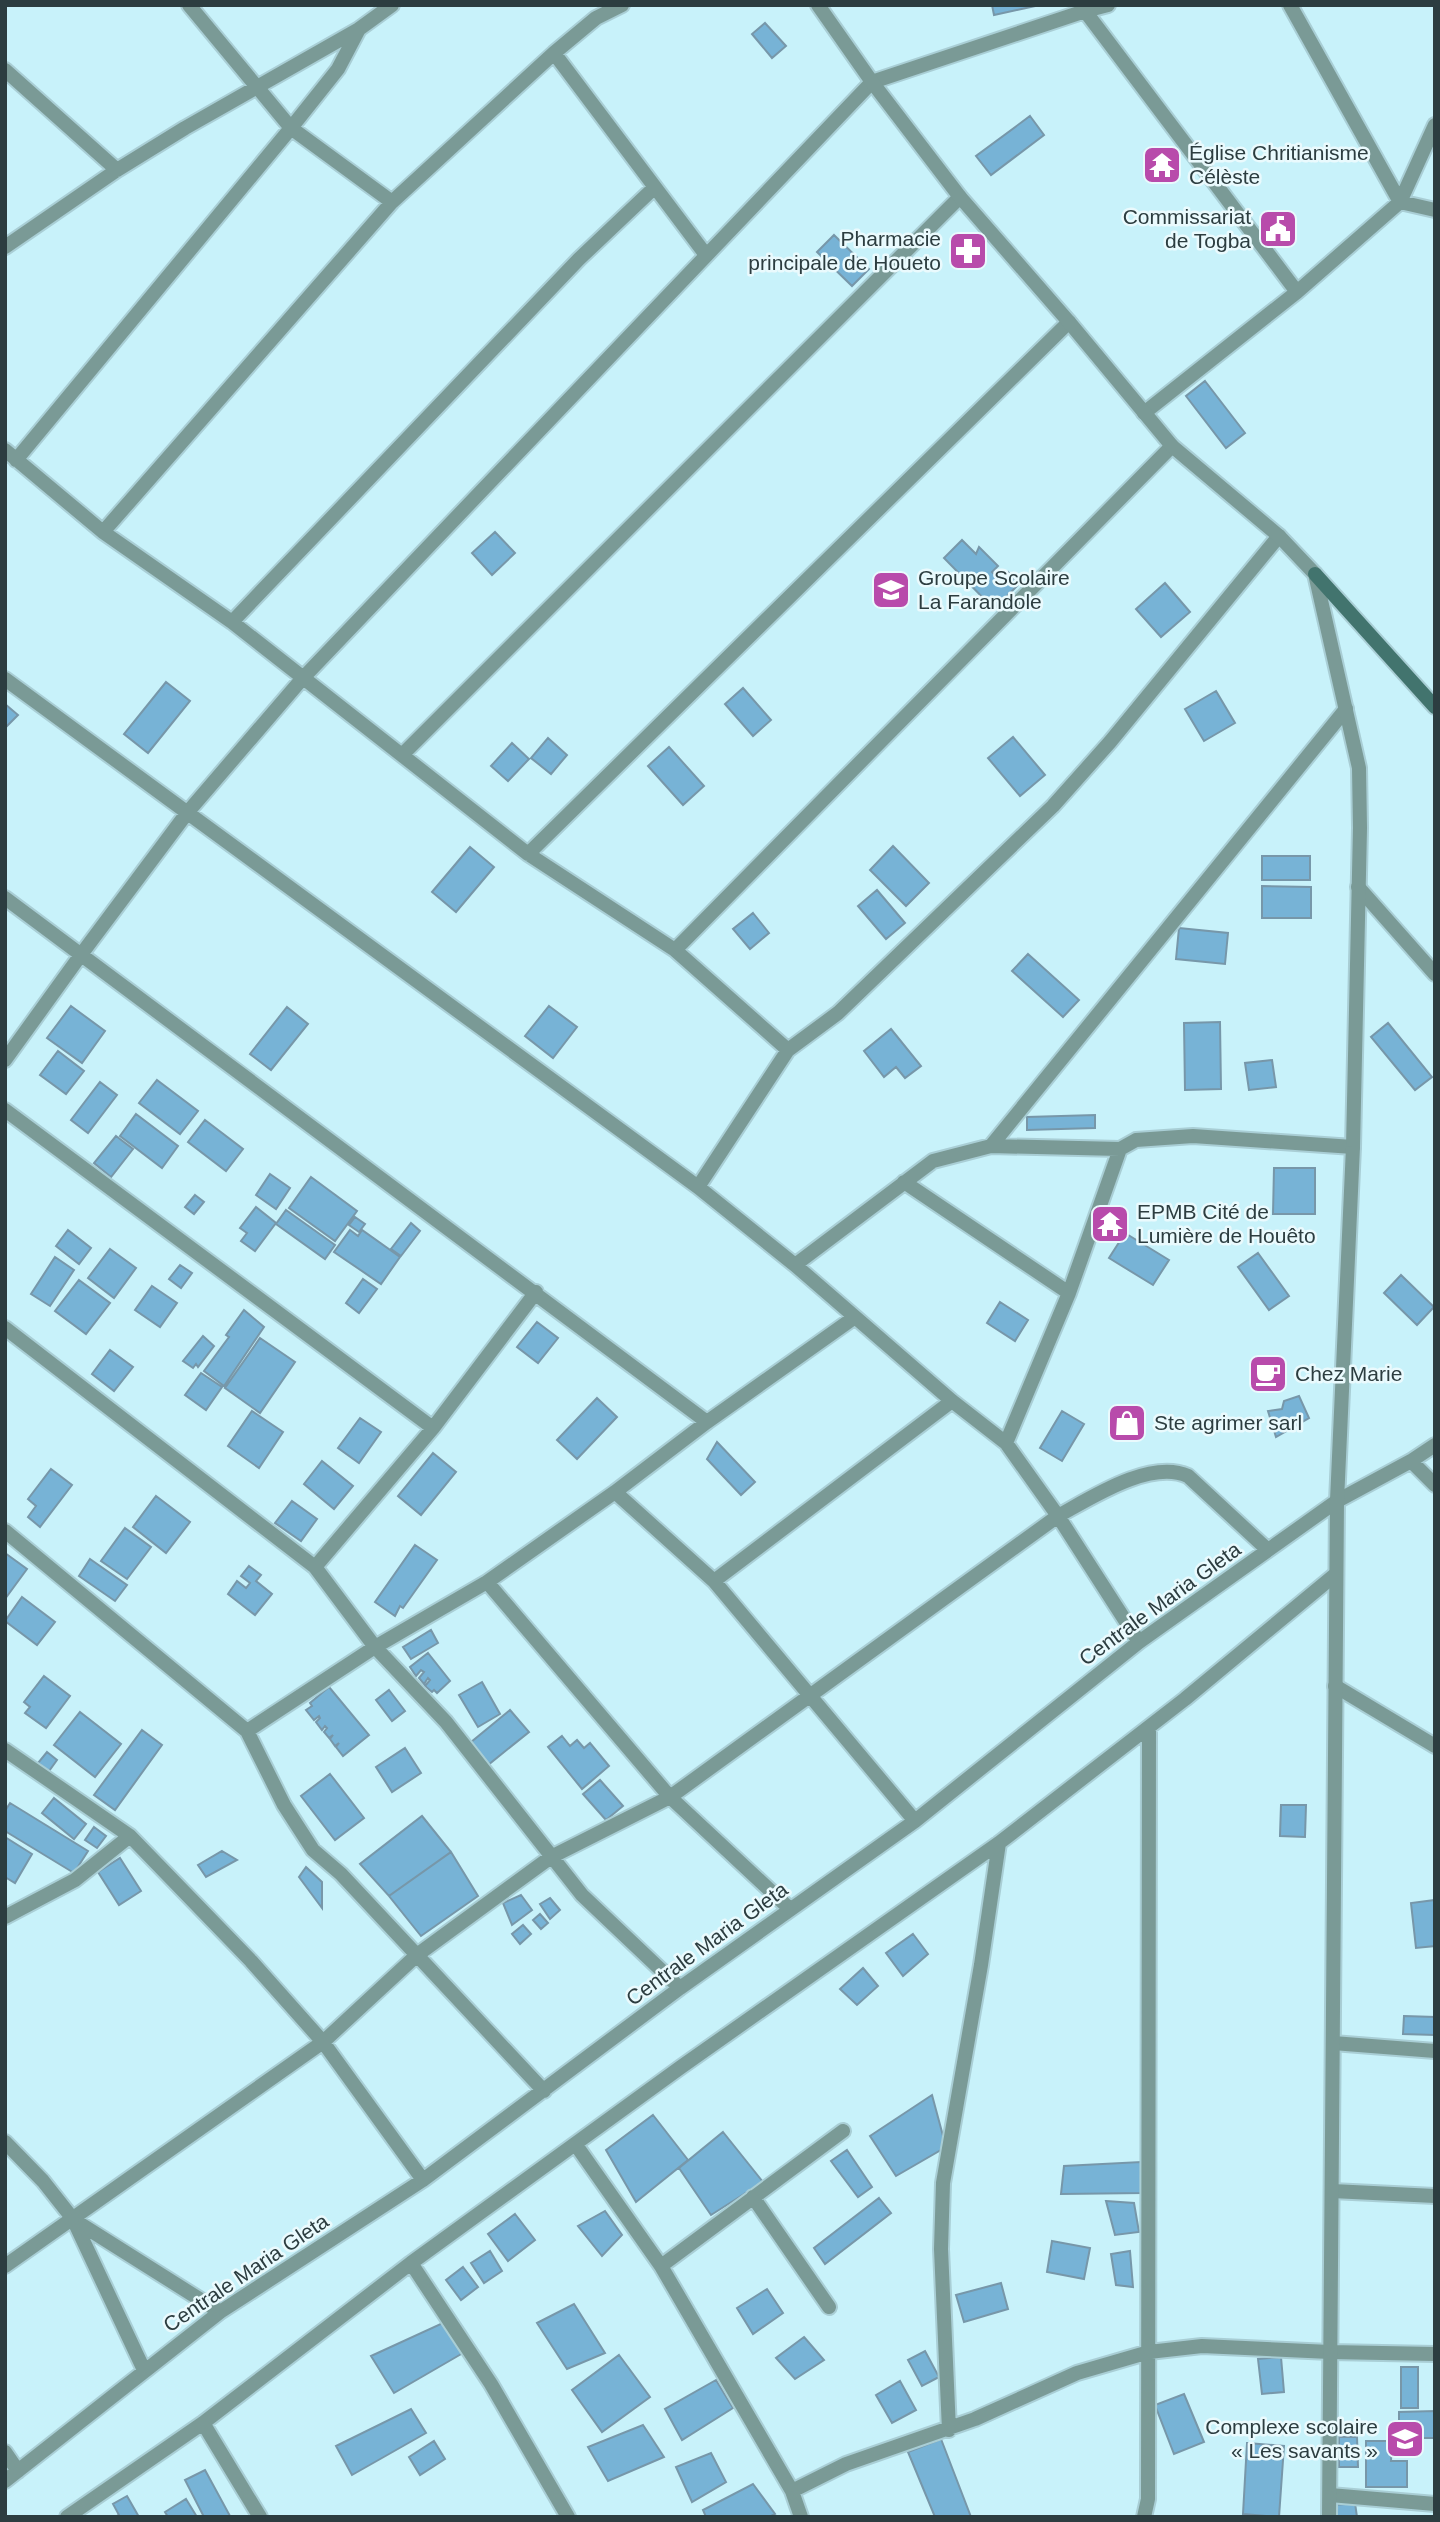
<svg xmlns="http://www.w3.org/2000/svg" width="1440" height="2522" font-family="Arial,sans-serif">
  <rect width="100%" height="100%" fill="#c8f2fa"/>
  <path fill="#77b3d6" stroke="#7797a9" stroke-width="2" d="M992,5h48l-46,10z
    M765,23l21,23 -14,12 -20,-24z
    M1030,116l14,19 -53,40 -15,-19z
    M834,235l35,34 -17,17 -35,-34z
    M1205,381l40,52 -19,15 -40,-52z
    M495,532l20,21 -23,22 -20,-22z
    M962,540l14,14 3,-7 19,19 -6,6 8,8 8,-8 11,12 -25,25 -50,-51z
    M1165,583l25,29 -29,25 -25,-28z
    M166,682l24,19 -42,52 -24,-19z
    M743,688l28,32 -18,16 -28,-32z
    M1216,691l19,32 -31,18 -19,-32z
    M5,704l13,11 -13,13z
    M1013,737l32,38 -25,21 -32,-38z
    M548,738l19,17 -16,19 -20,-16z
    M512,743l17,16 -21,22 -17,-15z
    M669,747l35,39 -21,19 -35,-39z
    M893,846l36,37 -23,23 -36,-36z
    M470,847l24,20 -38,45 -24,-20z
    M1262,856h48v24h-48z
    M1262,886l49,1v31h-49z
    M877,890l28,33 -19,16 -28,-33z
    M753,913l16,20 -19,16 -17,-20z
    M1179,928l49,5 -3,31 -49,-5z
    M1028,954l51,46 -16,17 -51,-46z
    M71,1006l34,25 -23,32 -35,-25z
    M549,1006l28,21 -24,31 -28,-22z
    M287,1007l21,17 -37,46 -21,-16z
    M1220,1022l1,67 -36,1 -1,-67z
    M1388,1023l44,54 -17,13 -44,-53z
    M891,1029l30,37 -16,12 -9,-11 -12,10 -20,-26z
    M58,1051l26,20 -18,23 -26,-19z
    M1272,1060l4,27 -27,3 -4,-27z
    M157,1080l41,31 -18,23 -41,-31z
    M100,1082l17,13 -29,38 -17,-13z
    M136,1114l42,32 -16,22 -42,-32z
    M1095,1115v13l-68,2v-13z
    M205,1120l38,29 -17,22 -38,-29z
    M116,1136l17,13 -22,28 -17,-14z
    M1274,1168h41v46h-42z
    M270,1174l20,14 -14,21 -20,-14z
    M311,1177l46,34 -22,30 -46,-33z
    M195,1195l9,7 -10,12 -9,-7z
    M256,1207l20,16 -21,28 -14,-10 6,-8 -7,-5z
    M286,1210l49,35 -10,14 -49,-35z
    M355,1217l10,7 -6,8 -10,-7z
    M411,1223l9,8 -19,25 -10,-7z
    M68,1230l23,18 -12,16 -23,-18z
    M350,1230l8,6 4,-6 38,27 -19,27 -47,-32z
    M1125,1233l44,27 -16,25 -44,-27z
    M110,1249l26,19 -22,30 -26,-20z
    M1258,1253l31,43 -20,14 -31,-43z
    M55,1257l19,13 -24,36 -19,-12z
    M180,1265l12,8 -11,15 -12,-9z
    M1401,1275l33,32 -17,18 -33,-32z
    M363,1279l14,10 -18,24 -13,-10z
    M79,1280l31,23 -24,31 -31,-23z
    M152,1286l25,17 -17,24 -25,-17z
    M1000,1302l28,18 -13,21 -28,-18z
    M244,1310l20,17 -40,59 -20,-15 25,-34 -3,-2z
    M537,1322l21,16 -20,25 -21,-16z
    M203,1336l11,10 -16,21 -2,-3 -3,4 -10,-7z
    M260,1338l35,24 -35,51 -35,-25z
    M110,1350l23,17 -19,24 -22,-17z
    M201,1373l21,14 -16,23 -21,-15z
    M1299,1396l10,22 -33,19 -8,-26 14,-2 2,-8z
    M597,1398l20,19 -40,42 -20,-19z
    M252,1411l31,21 -24,36 -31,-22z
    M1062,1411l22,13 -22,37 -22,-13z
    M360,1418l21,14 -22,31 -21,-15z
    M717,1442l38,40 -14,13 -34,-36z
    M433,1453l23,19 -35,43 -23,-19z
    M322,1461l31,25 -19,23 -30,-25z
    M51,1469l21,16 -32,42 -12,-10 8,-11 -8,-7z
    M156,1496l34,26 -24,31 -33,-26z
    M292,1501l25,18 -16,22 -26,-18z
    M125,1528l26,19 -24,32 -26,-18z
    M415,1545l22,15 -34,48 -3,-2 -5,10 -20,-14z
    M5,1553l22,16 -22,30z
    M90,1559l37,26 -12,16 -36,-25z
    M249,1566l12,9 -5,6 16,13 -17,21 -27,-21 9,-13 9,7 4,-5 -9,-7z
    M22,1597l33,25 -18,23 -32,-24z
    M431,1630l7,13 -27,16 -8,-12z
    M428,1653l22,28 -13,12 -3,-3 -2,2 -7,-6 5,-6 -2,-2 -4,6 -5,-6 5,-6 -3,-2 -5,6 -6,-9z
    M44,1676l26,20 -24,32 -21,-15 5,-6 -6,-5z
    M482,1682l18,32 -22,13 -19,-32z
    M329,1687l40,48 -26,21 -7,-9 3,-4 -4,3 -5,-7 3,-4 -4,3 -5,-6 3,-4 -2,-2 -3,4 -6,-8 4,-4 -1,-2 -5,4 -8,-10 6,-4 -2,-3z
    M389,1690l16,21 -13,10 -16,-21z
    M510,1710l19,22 -41,33 -18,-22z
    M80,1712l41,32 -26,33 -41,-32z
    M142,1730l20,15 -47,65 -21,-15z
    M562,1736l8,10 7,-6 7,8 6,-5 19,23 -27,23 -34,-42z
    M405,1748l16,25 -29,19 -16,-25z
    M47,1752l10,8 -8,11 -11,-8z
    M330,1774l34,44 -29,22 -34,-44z
    M600,1780l23,26 -17,14 -23,-26z
    M54,1798l32,26 -12,15 -32,-26z
    M10,1803l78,48 -14,22 -69,-42v-20z
    M1281,1805h25l-1,32 -25,-1z
    M422,1816l29,36 -62,44 -29,-32z
    M94,1827l12,9 -9,12 -12,-8z
    M5,1837l27,17 -17,29 -10,-6z
    M222,1851l15,9 -31,17 -8,-12z
    M451,1852l27,44 -57,40 -32,-40z
    M120,1858l21,33 -22,14 -21,-33z
    M306,1867l16,15v26l-23,-31z
    M521,1895l11,15 -20,15 -9,-22z
    M550,1898l10,12 -10,9 -10,-15z
    M1435,1900v46l-19,2 -5,-45z
    M540,1914l8,9 -7,6 -8,-9z
    M523,1925l8,9 -11,10 -8,-10z
    M913,1934l15,20 -25,22 -17,-23z
    M863,1968l15,18 -21,19 -17,-16z
    M1404,2016l31,1v18l-32,-1z
    M932,2095l14,52 -50,29 -26,-40z
    M653,2115l35,45 -52,42 -30,-52z
    M723,2132l40,50 -52,33 -32,-47z
    M847,2150l25,37 -14,10 -27,-36z
    M1141,2162l3,31 -83,1 3,-28z
    M879,2198l12,15 -66,51 -11,-16z
    M1106,2201l28,2 5,29 -24,3z
    M605,2211l17,24 -20,21 -24,-30z
    M515,2214l20,26 -27,21 -20,-27z
    M1052,2241l38,7 -6,31 -37,-7z
    M490,2251l12,20 -18,12 -13,-20z
    M1130,2251l3,36 -17,-2 -5,-31z
    M463,2267l15,20 -17,13 -15,-20z
    M1001,2283l7,26 -44,13 -8,-27z
    M767,2289l16,24 -30,21 -16,-26z
    M574,2304l31,49 -38,16 -30,-46z
    M445,2322l18,31 -69,40 -23,-37z
    M804,2337l20,23 -29,19 -19,-21z
    M925,2351l14,26 -17,9 -14,-26z
    M619,2355l31,42 -48,35 -30,-42z
    M1281,2357l3,35 -22,2 -4,-35z
    M1401,2367h17v41h-17z
    M716,2380l17,28 -51,32 -17,-31z
    M900,2381l16,29 -24,13 -16,-28z
    M1184,2394l20,48 -30,12 -19,-49z
    M411,2409l15,24 -74,42 -16,-29z
    M1435,2411v27h-36v-26z
    M643,2425l21,32 -56,24 -20,-34z
    M1339,2437h18l1,30h-19z
    M941,2439l30,78h-36l-27,-65z
    M434,2441l11,18 -25,16 -11,-18z
    M1366,2441h26l-1,20h16v26h-41z
    M1247,2443l37,3 -5,71 -36,-3z
    M711,2453l15,29 -34,20 -16,-35z
    M205,2470l25,46 -26,1 -19,-37z
    M753,2484l22,30 -6,3h-63l-3,-7z
    M127,2496l12,21h-24l4,-2 -6,-11z
    M186,2499l11,18h-29l-3,-5z
    M1355,2503l2,14h-21l-1,-12z"/>
  <g fill="none" stroke-linecap="round" stroke-linejoin="round">
    <defs>
      <path id="minor" d="M189,5l102,123 101,74
        M1290,5l110,197 35,8
        M1085,11l212,281
        M554,53l152,202
        M5,70l112,100
        M5,247l112,-77 68,-42 174,-99
        M1144,413l153,-121 103,-90 35,-77
        M5,450l98,82 129,90 296,232 147,96 113,100
        M16,460l275,-332 47,-59 21,-40 33,-24
        M103,532l289,-330 162,-149 42,-35 26,-13
        M232,622l347,-363 76,-72
        M5,679l693,508 97,78 157,136 54,42 52,73 81,126
        M402,755l558,-558
        M528,854l541,-532
        M1358,887l77,87
        M5,898l702,524 -92,70 -128,90 -112,65 -128,84
        M675,950l497,-504
        M5,1060l75,-104 107,-143 115,-134 570,-597 213,-71 23,-6
        M5,1110l428,318
        M991,1146l355,-437
        M904,1182l165,111
        M698,1187l90,-137 50,-37 215,-207 57,-64 169,-206
        M795,1265l138,-104 58,-15 129,3
        M5,1328l310,239 60,80 71,75 136,173 98,93
        M707,1422l148,-105
        M1006,1443l63,-150 51,-144 16,-9 57,-4 160,11
        M1411,1461l24,24
        M615,1492l99,89 201,240
        M5,1531l242,200 37,74 29,45 28,24 203,217
        M315,1567l118,-139 103,-136
        M714,1581l238,-180
        M487,1582l183,215 120,112
        M1335,1686l100,60
        M5,1750l125,86 121,125 72,81 100,138
        M5,1917l70,-37 55,-44
        M1333,2043l102,8
        M5,2142l38,39 30,38 71,151
        M576,2145l85,121 131,225 9,26
        M1332,2191l103,5
        M753,2197l76,110
        M74,2220l146,92
        M411,2263l80,121 77,133
        M5,2266l318,-224 94,-87 134,-98 119,-60 388,-281c33,-18 92,-57 130,-40l80,74
        M661,2266l182,-135
        M203,2423l57,94
        M949,2430l-8,-181 2,-66 38,-218 18,-122
        M5,2452l13,19
        M5,2481l215,-169 203,-132 257,-192 235,-167 224,-179 198,-141 74,-40 24,-16
        M792,2491l54,-27 129,-45 102,-46 72,-21 53,-6 128,6 105,2
        M1330,2495l105,9
        M67,2517l136,-94 208,-160 270,-196 318,-224 186,-144 151,-125
        M1144,2517l4,-18 1,-771"/>
      <path id="tertiary" d="M818,5l54,77 88,115 109,125 103,124 107,90 36,38 44,194 1,60 -7,319 -16,354 -8,1016"/>
      <path id="secondary" d="M1315,574l120,133"/>
    </defs>
    <use href="#minor" stroke="#a9ced5" stroke-width="18"/>
    <use href="#tertiary" stroke="#a9ced5" stroke-width="18"/>
    <use href="#secondary" stroke="#a9ced5" stroke-width="18"/>
    <use href="#minor" stroke="#7a9a96" stroke-width="14"/>
    <use href="#tertiary" stroke="#7a9a96" stroke-width="14"/>
    <use href="#secondary" stroke="#42746e" stroke-width="14"/>
  </g>
  <defs>
    <symbol id="temple-square" viewBox="-11 -11 22 22"><rect x="-9" y="-9" width="18" height="18" rx="4" fill="#b84bab" stroke="#eafafd"/><path d="M0-6L5-2H3V0L6.5 2.5H4V6H1.5V3h-3V6H-4V2.5H-6.5L-3 0V-2H-5Z" fill="#fff"/></symbol>
    <symbol id="civic-square" viewBox="-11 -11 22 22"><rect x="-9" y="-9" width="18" height="18" rx="4" fill="#b84bab" stroke="#eafafd"/><path d="M-.6-6.5H3V-4.5H.6V-3L4-1V1h2V6H-6V1h2V-1L-.6-3ZM-1.2 2.5V6h2.4V2.5Z" fill="#fff"/></symbol>
    <symbol id="pharmacy-square" viewBox="-11 -11 22 22"><rect x="-9" y="-9" width="18" height="18" rx="4" fill="#b84bab" stroke="#eafafd"/><path d="M-2-6h4v4h4v4h-4v4h-4v-4h-4v-4h4Z" fill="#fff"/></symbol>
    <symbol id="school-square" viewBox="-11 -11 22 22"><rect x="-9" y="-9" width="18" height="18" rx="4" fill="#b84bab" stroke="#eafafd"/><path d="M0-5L7-2L0 1L-7-2ZM-4 1L0 2.5L4 1V4Q0 6-4 4Z" fill="#fff"/></symbol>
    <symbol id="cafe-square" viewBox="-11 -11 22 22"><rect x="-9" y="-9" width="18" height="18" rx="4" fill="#b84bab" stroke="#eafafd"/><path d="M-5.5-4.5H6V0H3Q3 3.5 0 3.5H-2.5Q-5.5 3.5-5.5 0ZM3-3.2v2h1.7v-2ZM-6 4.5H4V6H-6Z" fill="#fff"/></symbol>
    <symbol id="shop-square" viewBox="-11 -11 22 22"><rect x="-9" y="-9" width="18" height="18" rx="4" fill="#b84bab" stroke="#eafafd"/><path d="M-5-2.5h2.3a2.7 3.5 0 0 1 5.4 0H5L5.5 6h-11ZM-1.5-2.5h3a1.5 2.3 0 0 0-3 0Z" fill="#fff"/></symbol>
  </defs>
  <g fill-rule="evenodd">
    <use href="#temple-square" x="1140" y="143" width="44" height="44"/>
    <use href="#civic-square" x="1256" y="207" width="44" height="44"/>
    <use href="#pharmacy-square" x="946" y="229" width="44" height="44"/>
    <use href="#school-square" x="869" y="568" width="44" height="44"/>
    <use href="#temple-square" x="1088" y="1202" width="44" height="44"/>
    <use href="#cafe-square" x="1246" y="1352" width="44" height="44"/>
    <use href="#shop-square" x="1105" y="1401" width="44" height="44"/>
    <use href="#school-square" x="1383" y="2417" width="44" height="44"/>
  </g>
  <g text-anchor="middle" stroke-width="5" stroke-linejoin="round" paint-order="stroke">
    <g font-size="21" fill="#2c3d40" stroke="#eafafd" text-anchor="start">
      <text x="1189" y="160">Église Chritianisme<tspan x="1189" dy="24">Célèste</tspan></text>
      <text x="1251" y="224" text-anchor="end">Commissariat<tspan x="1251" dy="24">de Togba</tspan></text>
      <text x="941" y="246" text-anchor="end">Pharmacie<tspan x="941" dy="24">principale de Houeto</tspan></text>
      <text x="918" y="585">Groupe Scolaire<tspan x="918" dy="24">La Farandole</tspan></text>
      <text x="1137" y="1219">EPMB Cité de<tspan x="1137" dy="24">Lumière de Houêto</tspan></text>
      <text x="1295" y="1381">Chez Marie</text>
      <text x="1154" y="1430">Ste agrimer sarl</text>
      <text x="1378" y="2434" text-anchor="end">Complexe scolaire<tspan x="1378" dy="24">« Les savants »</tspan></text>
    </g>
    <g font-size="21" fill="#2c3d40" stroke="#eafafd">
      <text transform="translate(1160 1604) rotate(-36)" y="7">Centrale Maria Gleta</text>
      <text transform="translate(707 1944) rotate(-36)" y="7">Centrale Maria Gleta</text>
      <text transform="translate(246 2273) rotate(-34)" y="7">Centrale Maria Gleta</text>
    </g>
  </g>
  <rect width="1440" height="2522" fill="none" stroke="#2c3d40" stroke-width="14"/>
</svg>
